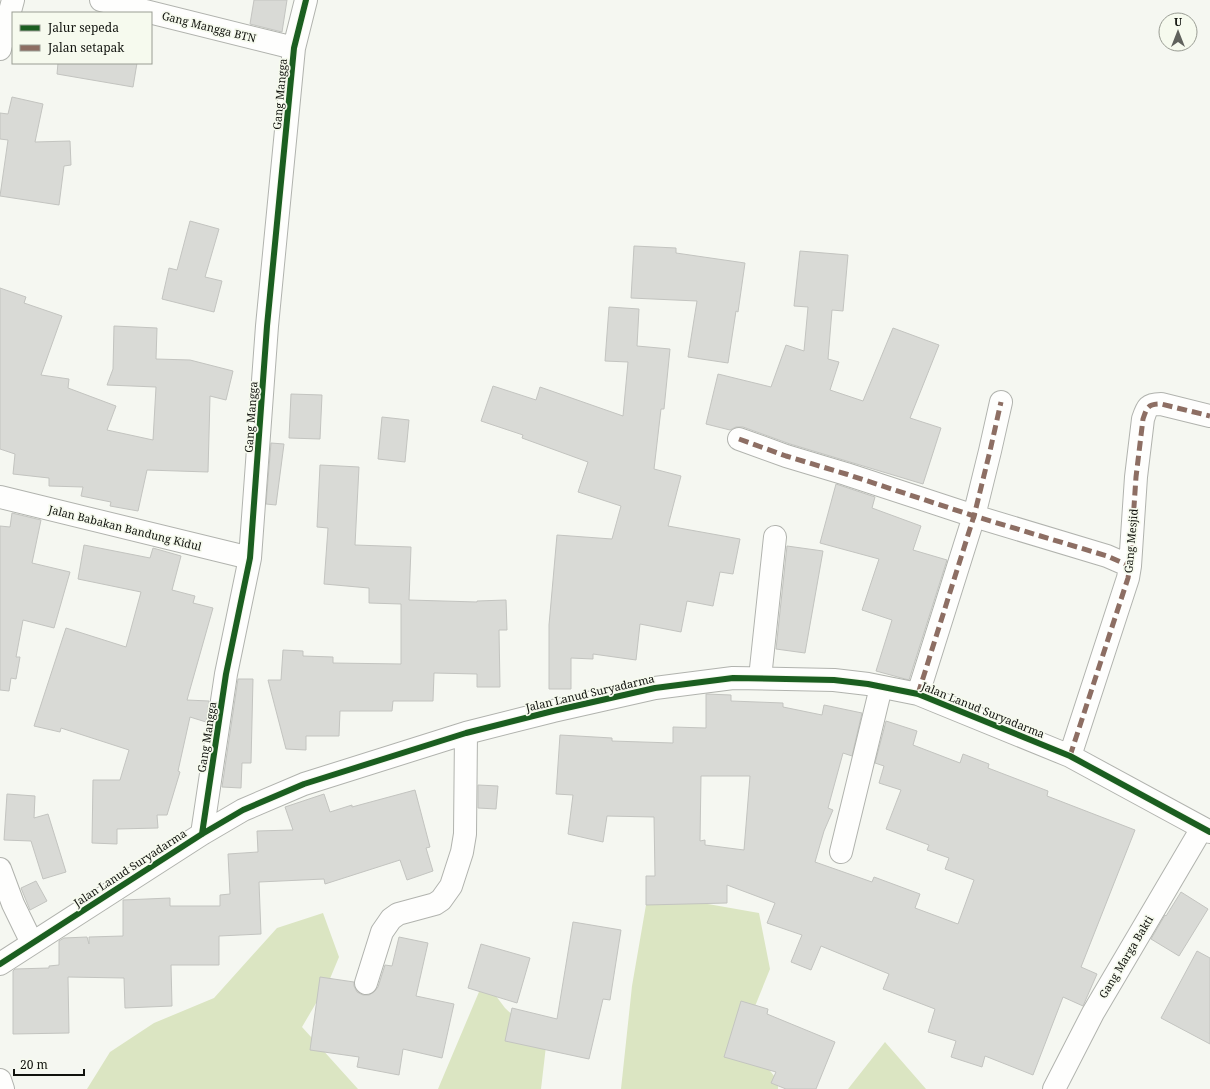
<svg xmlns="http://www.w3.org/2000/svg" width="1210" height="1089" font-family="'Noto Serif',serif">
  <rect width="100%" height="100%" fill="#f5f7f1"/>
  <path fill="#dbe5c2" d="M651,894l108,19 11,56 -27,67 35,45v8h-157l11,-103 14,-81z
    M323,913l16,44 -10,24 -27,46 56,62h-271l23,-37 44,-29 60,-25 63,-70z
    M484,980l21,28 41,38 -5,43h-103z
    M885,1042l41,47h-78z"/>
  <path fill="#d9dad6" stroke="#c3c4c0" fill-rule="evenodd" d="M254,0h33l-5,32 -32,-8z
    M58,63h79l-4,24 -76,-13z
    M12,97l31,7 -8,38 35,-1 1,24 -7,1 -5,39 -59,-9 8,-56 -8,-1v-26l8,1z
    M190,221l29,8 -14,48 17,4 -8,31 -52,-13 7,-31 8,2z
    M634,246l42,2v5l69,10 -7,49 -2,-1 -8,52 -40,-6 9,-56 -66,-3z
    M800,251l48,4 -5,56 -11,-1 -4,49 11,3 -9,28 33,11 30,-73 46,17 -29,73 31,10 -18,56 -133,-40 -47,-17h-7l-6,3 -24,-6 12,-50 53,13 15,-42 18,6 4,-44 -14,-1z
    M0,288l26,9 -2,6 38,13 -21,59 28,4 -1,9 48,18 -9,24 46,10 3,-53 -49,-2 6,-16 1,-43 43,2 -1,31 34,1 43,11 -7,29 -16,-4 -2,76 -61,-2 -9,41 -28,-5 1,-4 -30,-6 2,-9 -34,-1v-8l-36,-4 2,-20 -15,-5z
    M609,307l30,2 -2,37 33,3 -6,60h-3l-7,60 27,7 -13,50 72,13 -7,35 -13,-2 -7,34 -26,-5 -6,31 -41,-8 -4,36 -43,-6v5l-22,-1v31h-22v-64l8,-90 55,4 9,-33 -43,-14 10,-30 -66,-24 1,-3 -42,-14 12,-35 43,14 4,-13 83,29 5,-54 -23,-1z
    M291,394l31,1 -2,44 -31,-1z
    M382,417l27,3 -4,42 -27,-3z
    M271,443l13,1 -8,61 -10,-1z
    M320,465l39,2 -4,78 56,2 -2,53 68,2v-1l29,-1 1,30h-8l1,57h-23v-13l-43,-1 -1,28h-40l-1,10h-52l-1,25h-33v14l-20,-1 -18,-69h13l2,-30 20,1v5l30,1v6l68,1v-60l-32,-1v-15l-45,-4 4,-56 -11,-1z
    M836,484l39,13 -3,11 49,18 -8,24 34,10 -38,120 -33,-9 16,-51 -30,-10 17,-51 -59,-16z
    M12,513l29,7 -9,43 38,9 -16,56 -31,-8 -7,37h4l-4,22 -5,-1 -2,13 -9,-1v-164l10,1z
    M84,545l66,13 3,-10 28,8 -9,34 23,6 -2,7 20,5 -26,92 22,1 -3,21 -16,-5 -12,54 2,1 -13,43h-10l1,13 -41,1v15l-25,-1 1,-63h27l9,-30 -68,-22 -1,4 -26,-6 32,-98 60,19 15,-55 -63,-13z
    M787,546l36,5 -18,102 -29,-4z
    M238,679h15l-2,84h-9l-1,25 -19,-1z
    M706,694l25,1v6l52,2v4l39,8 2,-10 38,8 -10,43 -9,-3 -15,55 5,2 -9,21 -9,31 57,20 2,-5 46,17 -5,14 43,16 16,-44 -29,-11 4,-11 -22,-8 2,-5 -43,-16 15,-39 -22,-7 5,-17 -9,-3 11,-42 31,10 -4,14 47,18 3,-9 26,10 -1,4 60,23 -1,5 88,34 -54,137 16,7 -14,32 -20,-9 -30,78 -48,-19 -3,11 -31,-10 5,-16 -28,-9 7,-23 -52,-20 6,-15 -68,-28 -10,24 -20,-8 11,-27 -35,-12 8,-20 -48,-18v18l-81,2v-29h9l-1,-59 -47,-1 -4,26 -35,-8 5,-39 -17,-1 4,-59 52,3v3l61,2v-16l33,1zM701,776h49l-6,74 -39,-5v-5l-5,1z
    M478,785l20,1 -2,23 -18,-1z
    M415,790l15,57 -4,1 7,23 -26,9 -7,-20 -75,24 -1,-5 -65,3 2,52 -42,2v29h-48l1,41 -47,2 -1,-30 -56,-1 1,56 -56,1v-63l2,-2 34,-1v-2l10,-1v-24l5,-3 23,-1 2,7v-7l34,-1v-36l47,-2v8h50v-11l10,-1 -2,-40 30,-2 -1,-21 36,-1 -8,-23 39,-13 6,18 22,-7v2z
    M7,794l28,2 -1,22 14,-4 18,58 -23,7 -12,-38 -27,-1z
    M36,881l11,20 -17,9 -9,-22z
    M1181,892l27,17 -29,47 -28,-17 14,-24 1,1z
    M573,922l48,8 -11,70 -7,-1 -14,60 -84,-18 7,-33 45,11z
    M399,937l29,6 -12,53 38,8 -12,54 -39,-9 -4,26 -42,-8 2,-10 -49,-7 10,-73 34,5v4l3,6 6,3h6l5,-3 4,-5 7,-22 7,1z
    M481,944l49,14 -13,45 -49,-15z
    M1197,951l13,7v86l-49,-26z
    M741,1001l27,8 -1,5 68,28 -19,47h-30l-15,-6 5,-11 -52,-15z"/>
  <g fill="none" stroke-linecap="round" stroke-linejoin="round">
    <defs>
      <path id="minor" d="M101,0l193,48
        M0,49l13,-49
        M739,439l47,17 60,18 128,42 133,40 23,10
        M0,497l250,61
        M760,678l15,-141
        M918,694l56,-178 16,-65 11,-49
        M1070,756l58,-178 2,-12 6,-89 7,-58c4,-12 5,-15 18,-15l49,12
        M202,834l24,-160 24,-116 17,-232 27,-278 12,-48
        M841,852l40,-165
        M0,869l13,35 19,39
        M0,964l202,-130 41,-24 61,-26 162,-51 87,-22 102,-23 78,-10 101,2 34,4 50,10 152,62 140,76
        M366,983l16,-51 9,-13 7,-5 37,-10 6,-4 10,-14 11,-34 3,-18 1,-101
        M0,1080l3,9
        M1054,1089l39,-76 109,-185"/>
    </defs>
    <use href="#minor" stroke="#b1b3ae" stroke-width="24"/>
    <use href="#minor" stroke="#fefefd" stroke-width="22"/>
    <path stroke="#8d6e63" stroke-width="5" stroke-dasharray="10 5" stroke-linecap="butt" d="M739,439l47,17 60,18 128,42 133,40 23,10
      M918,694l56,-178 16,-65 11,-49
      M1070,756l58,-178 2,-12 6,-89 7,-58c4,-12 5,-15 18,-15l49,12"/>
    <defs>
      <path id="cycleway" d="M202,834l24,-160 24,-116 17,-232 27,-278 12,-48
        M0,964l202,-130 41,-24 61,-26 162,-51 87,-22 102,-23 78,-10 101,2 34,4 50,10 152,62 140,76"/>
    </defs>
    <use href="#cycleway" stroke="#f6faee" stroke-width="8"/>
    <use href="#cycleway" stroke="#1b5e20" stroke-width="6"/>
  </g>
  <g text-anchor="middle" stroke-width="3.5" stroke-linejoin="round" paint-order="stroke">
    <g font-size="11" fill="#10120d" stroke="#f6faee">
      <text transform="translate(209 27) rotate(14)" y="4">Gang Mangga BTN</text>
      <text transform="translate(280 94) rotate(-85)" y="4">Gang Mangga</text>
      <text transform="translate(251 417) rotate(-86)" y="4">Gang Mangga</text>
      <text transform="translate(125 528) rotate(14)" y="4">Jalan Babakan Bandung Kidul</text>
      <text transform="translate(1131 541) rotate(-85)" y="4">Gang Mesjid</text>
      <text transform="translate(590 693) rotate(-13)" y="4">Jalan Lanud Suryadarma</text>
      <text transform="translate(983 710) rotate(22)" y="4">Jalan Lanud Suryadarma</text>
      <text transform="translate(207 737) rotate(-81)" y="4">Gang Mangga</text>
      <text transform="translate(130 868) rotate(-33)" y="4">Jalan Lanud Suryadarma</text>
      <text transform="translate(1126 957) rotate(-59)" y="4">Gang Marga Bakti</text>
    </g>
  </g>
  <rect x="12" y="12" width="140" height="52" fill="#f6faee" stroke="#9a9d94"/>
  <rect x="20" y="25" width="20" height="6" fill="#1b5e20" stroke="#9a9d94"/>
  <text x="48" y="32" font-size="12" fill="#10120d">Jalur sepeda</text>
  <rect x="20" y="45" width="20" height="6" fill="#8d6e63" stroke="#9a9d94"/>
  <text x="48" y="52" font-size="12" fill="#10120d">Jalan setapak</text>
  <g transform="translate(1178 32)"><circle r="19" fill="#f6faee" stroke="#9a9d94"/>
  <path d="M0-3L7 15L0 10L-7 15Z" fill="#60625d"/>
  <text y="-6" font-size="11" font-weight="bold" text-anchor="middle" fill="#10120d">U</text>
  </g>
  <path d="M14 1069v6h70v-6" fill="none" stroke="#10120d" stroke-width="2"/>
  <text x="20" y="1069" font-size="12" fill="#10120d" stroke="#f6faee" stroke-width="3" paint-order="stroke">20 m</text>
</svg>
